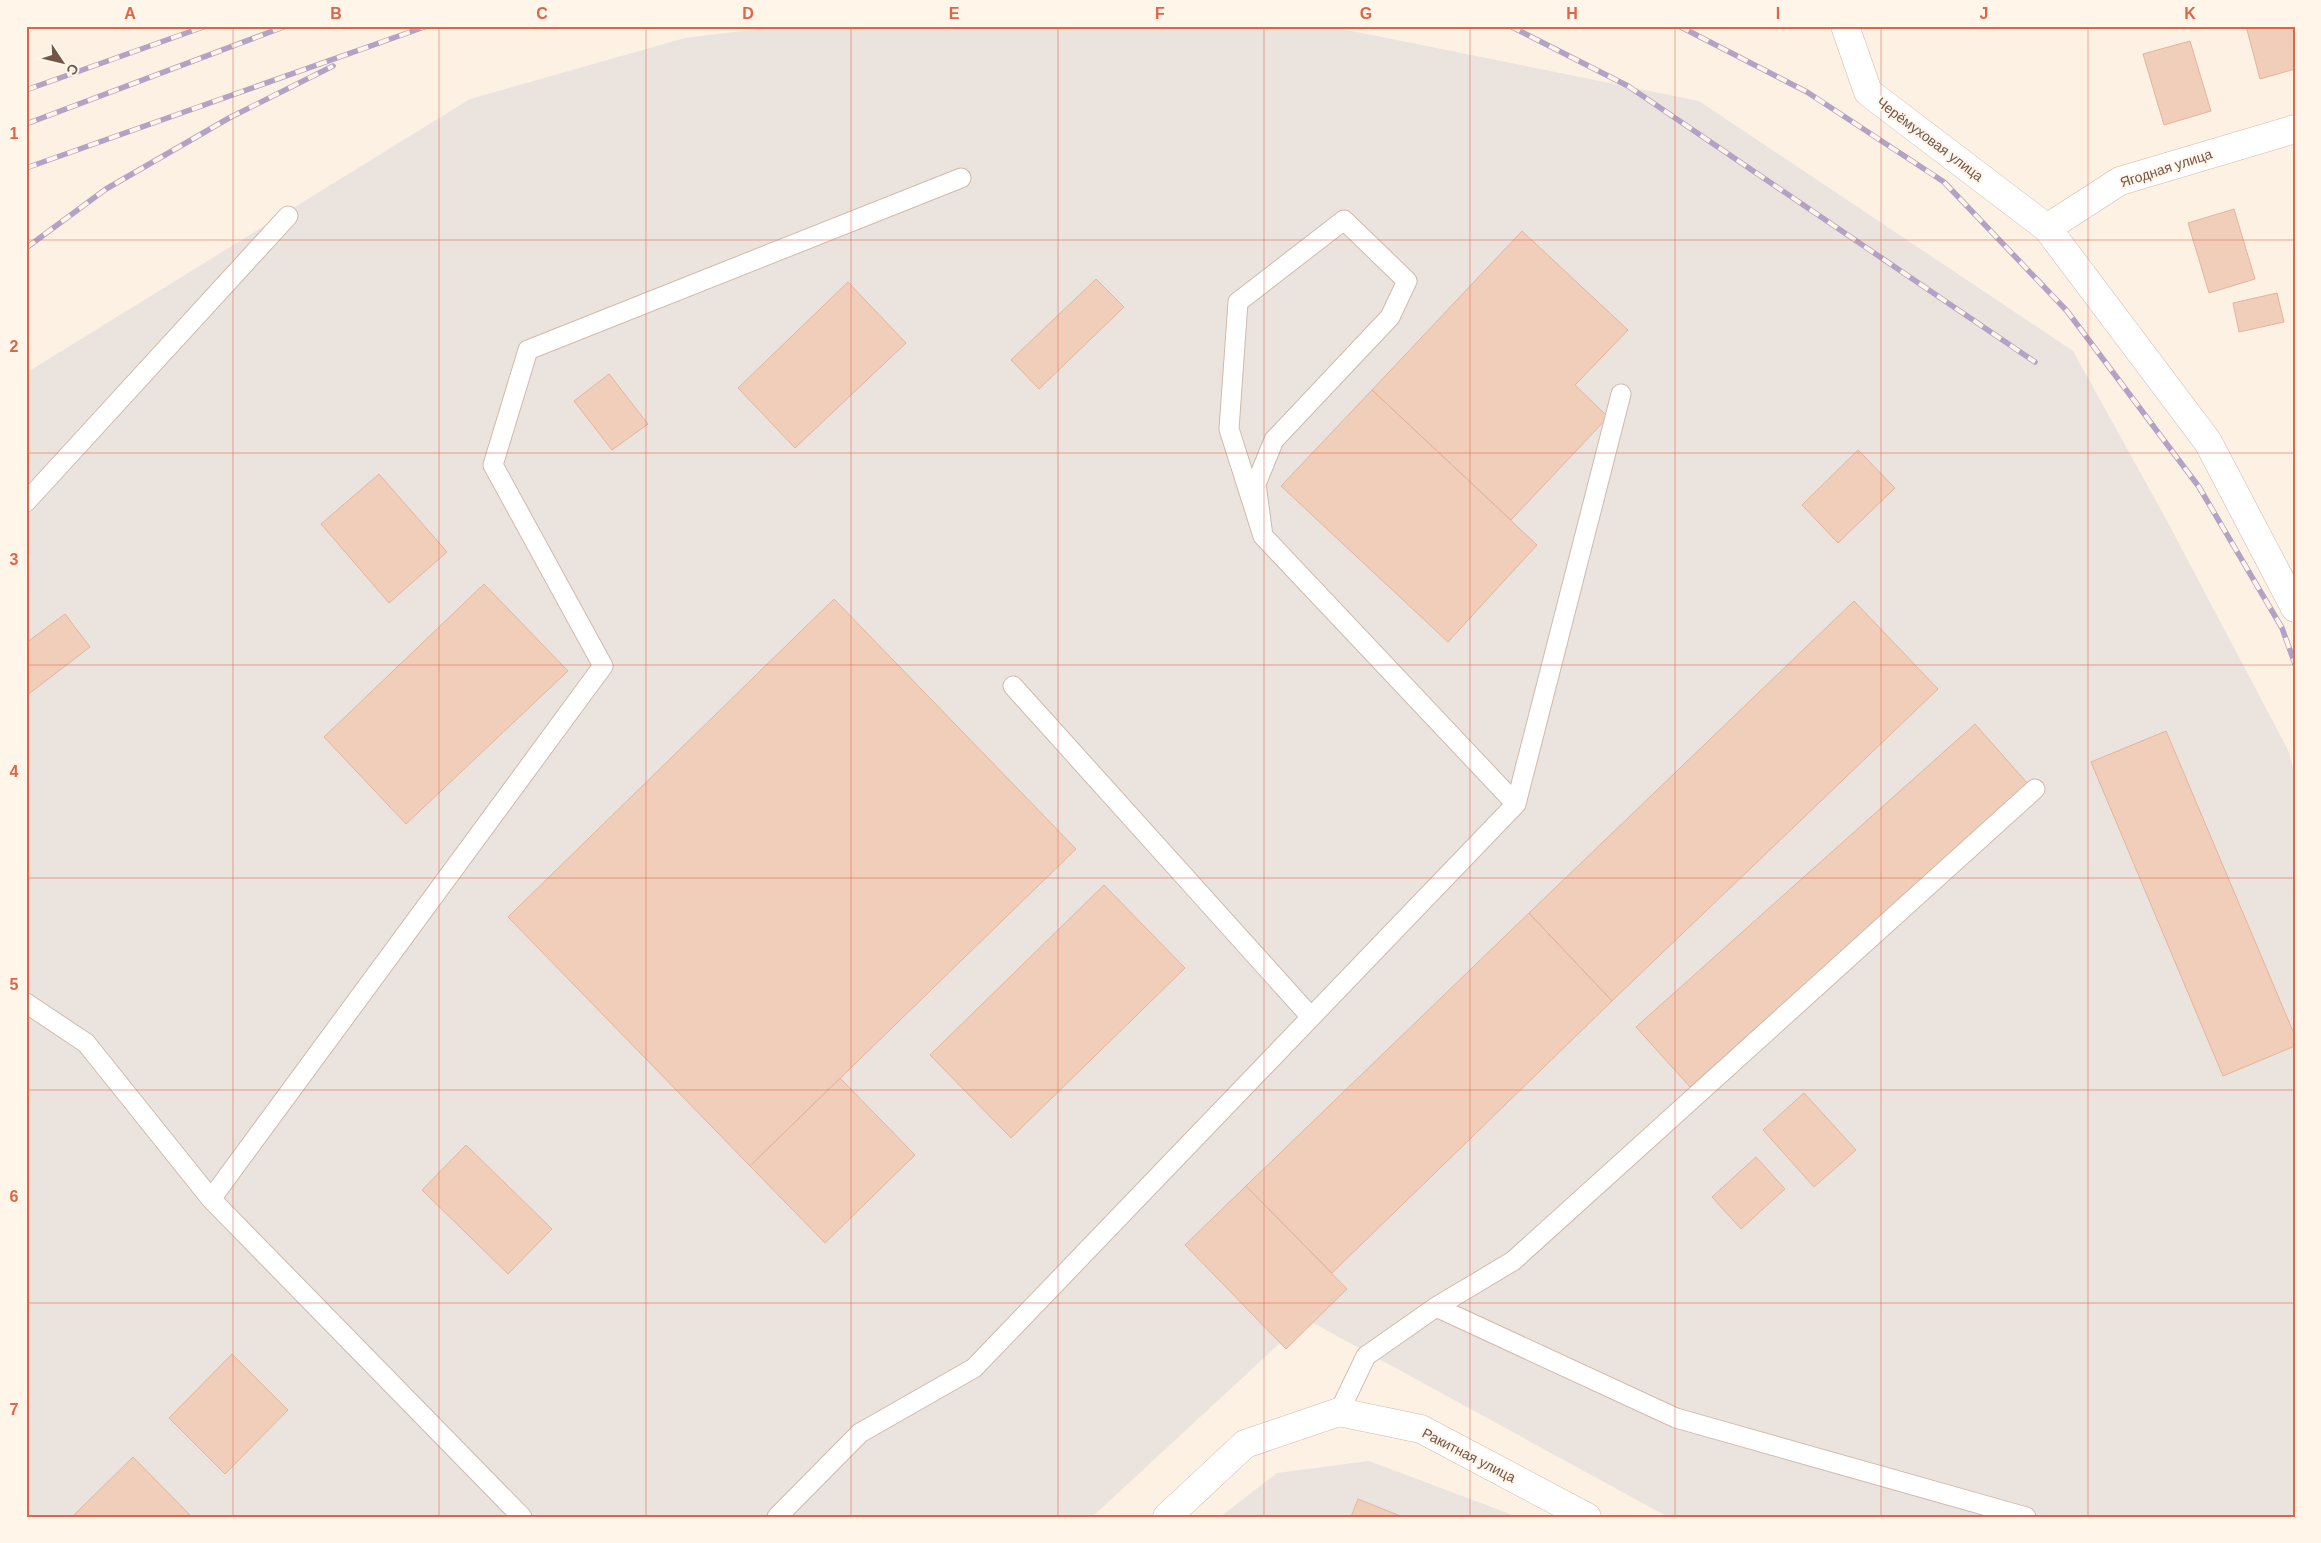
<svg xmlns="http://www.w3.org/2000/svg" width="2321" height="1543" font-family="Arial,sans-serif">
  <rect width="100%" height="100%" fill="#fcf1e3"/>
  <path fill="#ebe3dd" d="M782,26h533l27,3 357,72 374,250 93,168 122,231 7,24v743h-627l-362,-198 -214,198h-1066v-1144l444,-274 215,-61z
    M1369,1461l149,56h-298l57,-44z"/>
  <path fill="#f1ceba" stroke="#e4b49b" d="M2246,26h49v43l-35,10z
    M2190,41l21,70 -47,14 -21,-71z
    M2234,209l21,70 -46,14 -21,-70z
    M1522,231l106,99 -53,55 33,32 -97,103 -139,-130z
    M1096,279l28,28 -85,82 -28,-29z
    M848,282l58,61 -111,105 -57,-60z
    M2277,293l7,29 -45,10 -6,-29z
    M609,374l39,50 -36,26 -38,-49z
    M1372,390l165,155 -89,97 -167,-156z
    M1858,450l37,38 -57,55 -36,-38z
    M379,474l68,78 -58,51 -68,-79z
    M484,584l84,87 -162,153 -82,-87z
    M834,599l242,250 -326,317 -242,-249z
    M1854,601l84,88 -326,312 -83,-88z
    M65,614l25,33 -64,49v-53z
    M1975,724l53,60 -338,303 -54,-60z
    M2166,731l129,305v10l-72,30 -132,-314z
    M1104,885l81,83 -174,170 -81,-83z
    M1529,913l83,88 -280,272 -86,-87z
    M840,1078l75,77 -90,88 -75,-77z
    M1804,1093l52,57 -42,37 -51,-57z
    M466,1145l86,84 -44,45 -86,-84z
    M1756,1157l29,32 -44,40 -29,-32z
    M1246,1186l101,103 -61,60 -101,-104z
    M232,1354l56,56 -63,64 -56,-56z
    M133,1457l58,59 -119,1z
    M1358,1499l45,18h-52z"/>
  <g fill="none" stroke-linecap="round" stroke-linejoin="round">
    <defs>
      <path id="service" d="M26,502l262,-286
        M1013,686l298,331
        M1516,804l105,-410
        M26,1003l60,40 125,156 311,318
        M211,1199l392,-533 -110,-201 35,-115 433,-172
        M1436,1307l240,111 350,99
        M1339,1412l27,-56 70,-49 77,-46 522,-472
        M777,1517l83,-84 114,-65 542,-564 -253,-268 -34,-107 9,-127 106,-82 63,61 -17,36 -116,123 -18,44 7,52"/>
      <path id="minor" d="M1845,26l23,66 179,136 161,214 87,166
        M2047,228l73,-47 175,-52
        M1167,1517l78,-73 94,-32 82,17 166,88"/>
    </defs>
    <use href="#service" stroke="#cfbaac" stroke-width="21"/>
    <use href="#minor" stroke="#cfbaac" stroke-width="29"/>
    <use href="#service" stroke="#fff" stroke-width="19"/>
    <use href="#minor" stroke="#fff" stroke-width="28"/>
    <defs>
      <path id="rail" d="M1510,26l118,60 407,276
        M1679,26l128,66 137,90 123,129 132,176 83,141 13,36
        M26,90l180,-64
        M26,124l260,-98
        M26,168l401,-142
        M26,248l80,-59 123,-71 104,-52"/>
    </defs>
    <use href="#rail" stroke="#b3a2c5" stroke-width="5.5"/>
    <use href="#rail" stroke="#fff5e9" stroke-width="4" stroke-dasharray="11" stroke-linecap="butt"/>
  </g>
  <path fill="none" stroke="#df6448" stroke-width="1" stroke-opacity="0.55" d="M233,26v1491M439,26v1491M646,26v1491M851,26v1491M1058,26v1491M1264,26v1491M1470,26v1491M1675,26v1491M1881,26v1491M2088,26v1491M26,240h2269M26,453h2269M26,665h2269M26,878h2269M26,1090h2269M26,1303h2269"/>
  <g text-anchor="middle" stroke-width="4" stroke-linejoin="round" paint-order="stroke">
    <g font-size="14" fill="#735649" stroke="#fff5e9">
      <text transform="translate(1930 139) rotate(37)" y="5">Черёмуховая улица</text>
      <text transform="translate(2166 168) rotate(-18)" y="5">Ягодная улица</text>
      <text transform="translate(1469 1455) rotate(27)" y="5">Ракитная улица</text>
    </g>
  </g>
  <rect width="2321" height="1543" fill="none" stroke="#fff5e9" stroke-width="55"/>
  <g transform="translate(62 62) rotate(125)" stroke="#fff5e9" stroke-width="4" paint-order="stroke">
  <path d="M0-4L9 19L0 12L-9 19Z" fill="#735649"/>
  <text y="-8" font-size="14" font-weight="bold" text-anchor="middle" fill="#735649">С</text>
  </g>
  <rect x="28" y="28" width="2266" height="1488" fill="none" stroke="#df6448" stroke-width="2"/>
  <g font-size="16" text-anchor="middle" font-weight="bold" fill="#df6448">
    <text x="130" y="19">A</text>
    <text x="336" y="19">B</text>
    <text x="542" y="19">C</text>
    <text x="748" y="19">D</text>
    <text x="954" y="19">E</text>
    <text x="1160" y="19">F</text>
    <text x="1366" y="19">G</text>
    <text x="1572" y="19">H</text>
    <text x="1778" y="19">I</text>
    <text x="1984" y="19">J</text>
    <text x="2190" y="19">K</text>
    <text x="14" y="139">1</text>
    <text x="14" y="352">2</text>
    <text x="14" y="565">3</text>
    <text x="14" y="777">4</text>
    <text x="14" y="990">5</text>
    <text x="14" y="1202">6</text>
    <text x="14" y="1415">7</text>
  </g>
</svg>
